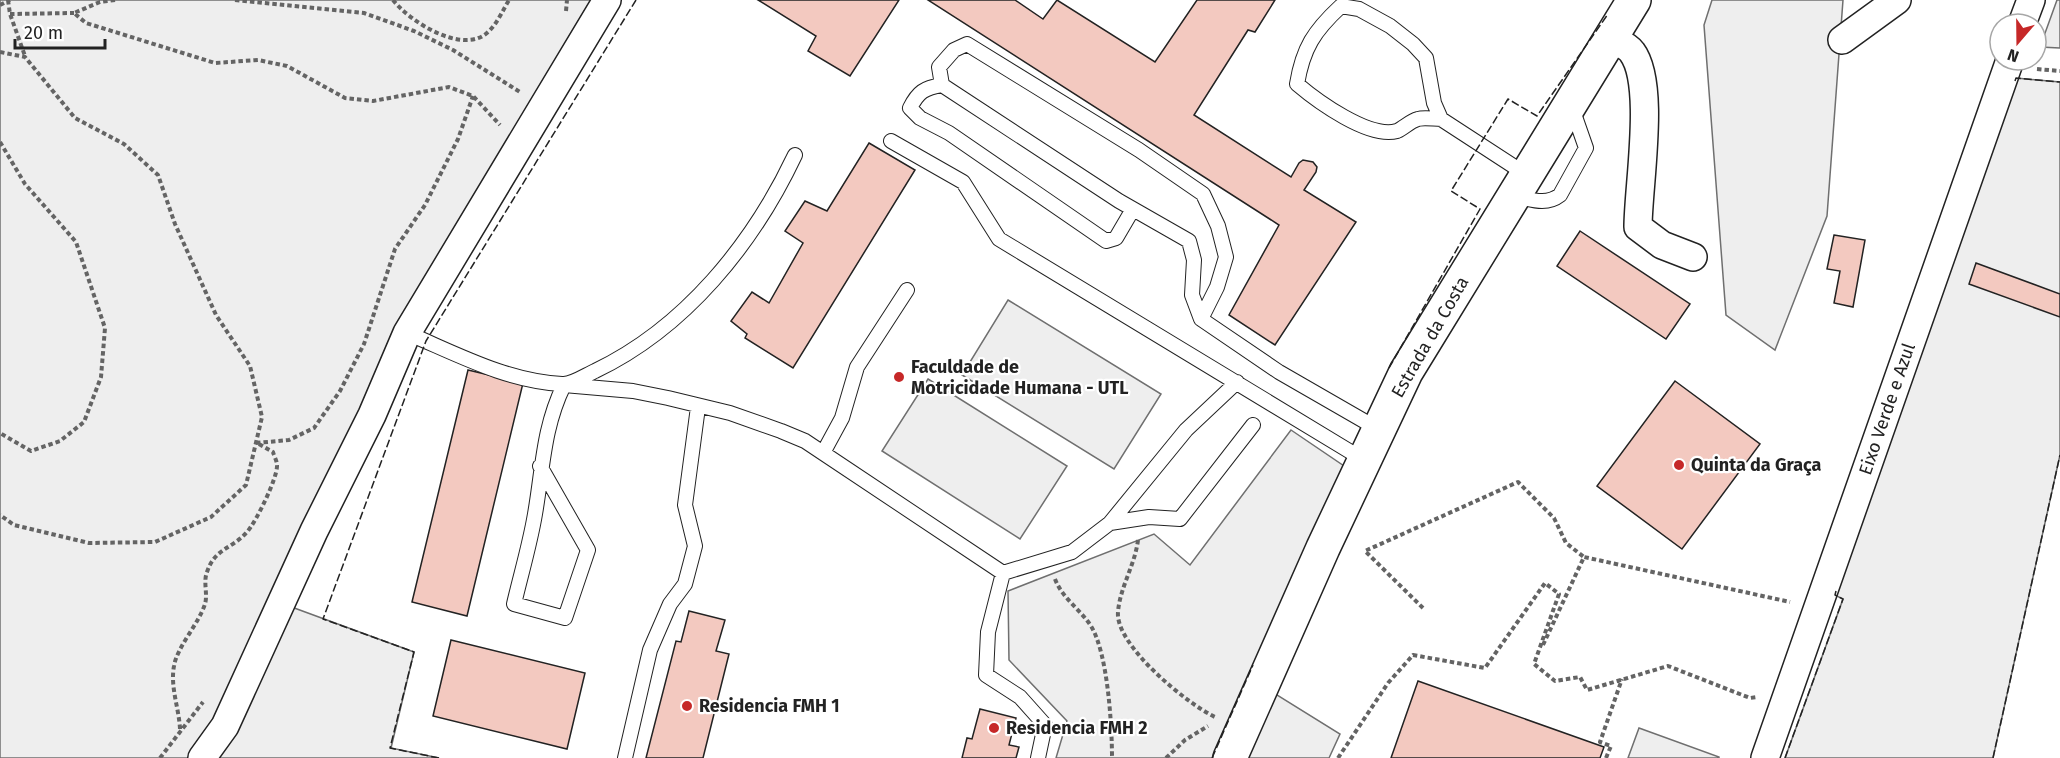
<svg xmlns="http://www.w3.org/2000/svg" width="2060" height="758" font-family="'Fira Sans',sans-serif">
  <rect width="100%" height="100%" fill="#fff"/>
  <path fill="#eee" stroke="#6f6f6f" stroke-width="1.5" d="M0,0h591l-198,331 -115,271 136,50 -23,96 48,10h-439z
    M1712,0h131l-16,216 -52,134 -49,-35 -22,-290z
    M2057,0h3v48l-20,-1z
    M2016,78l44,4v373l-67,303h-208l58,-159 -8,-4z
    M1008,300l153,94 -47,75 -152,-94z
    M928,379l139,87 -47,73 -138,-88z
    M1291,430l56,38 -99,209 92,57 -11,24h-273l11,-37 -58,-61 -1,-69 146,-57 36,31z
    M1639,728l80,29v1h-91z"/>
  <path fill="#f3c9c0" stroke="#222" stroke-width="1.5" d="M758,0h141l-49,76 -42,-25 8,-15z
    M928,0h87l28,19 14,-19 98,62 42,-62h78l-20,32 -7,-2 -54,85 97,62 8,-14 4,-3 10,2 4,5 -1,5 -12,18 52,32 -81,123 -46,-30 50,-90z
    M869,143l46,27 -122,198 -48,-30 2,-4 -16,-13 21,-29 17,11 34,-60 -18,-12 20,-30 22,10z
    M1580,231l110,73 -24,35 -109,-73z
    M1834,235l31,5 -12,67 -19,-4 6,-32 -13,-2z
    M1976,263l84,31v23l-91,-33z
    M468,370l55,13 -56,233 -55,-14z
    M1675,381l85,63 -78,105 -85,-63z
    M689,611l36,9 -9,31 13,3 -26,104h-57l30,-117 5,1z
    M451,640l134,33 -18,76 -134,-33z
    M1418,681l186,66 -4,11h-209z
    M980,709l36,9 -7,27 10,2 -3,11h-54l5,-20 5,1z"/>
  <g fill="none" stroke-linecap="round" stroke-linejoin="round">
    <defs>
      <path id="lane" d="M942,85l-3,-18 15,-17 13,-6 172,106 64,44 15,32 8,31 -9,30 -16,32
        M1441,119c-7,0 -17,-2 -23,0 -8,2 -14,9 -21,12 -28,8 -80,-30 -100,-47 6,-36 17,-53 44,-78l18,3 31,17 23,18 13,14 8,45 7,16 86,56
        M891,141l72,41 36,57 365,221
        M1514,196c16,3 32,10 46,-1l26,-47 -14,-40
        M1133,209l-17,29 -10,3 -157,-108 -29,-15 -10,-10c8,-16 14,-20 32,-23l177,116 70,40 5,19 -2,35 9,24 78,53 99,57
        M407,333c50,21 99,48 155,51 9,1 24,-9 33,-13 90,-43 158,-127 200,-216
        M823,453l19,-35 15,-51 50,-77
        M540,466l48,84 -23,68 -51,-14c7,-30 16,-60 21,-90 8,-46 8,-86 29,-129l69,6 35,7 62,15 51,18 24,10 198,132 -15,59 -2,43 34,22 25,28 -7,33
        M1110,523l39,-6 31,2 73,-94
        M1003,573l69,-21 38,-29 76,-93 51,-48
        M625,758l25,-108 20,-46 15,-20 10,-38 -10,-41 13,-98"/>
      <path id="street" d="M2022,24l9,-24
        M1612,39c6,3 16,7 20,13 24,32 6,134 6,175l24,18 31,12
        M1842,40l55,-40
        M202,758l23,-32 89,-195 58,-116 35,-82 200,-333
        M1765,758l245,-698"/>
      <path id="secondary" d="M1230,758l93,-210 83,-176 228,-372"/>
    </defs>
    <use href="#lane" stroke="#222" stroke-width="16"/>
    <use href="#street" stroke="#222" stroke-width="30"/>
    <use href="#secondary" stroke="#222" stroke-width="36"/>
    <path stroke="#646464" stroke-width="4" stroke-dasharray="4.5 3" stroke-linecap="butt" d="M8,0l2,14 15,42
      M115,0l-15,2 -26,11 12,10 129,40 43,-3 29,6 58,32 28,3 76,-14 24,9 27,29
      M235,0l129,13 50,18 39,19 67,42
      M393,0c16,21 70,56 95,32 9,-8 15,-22 21,-32
      M0,5l10,-5
      M566,11l1,-11
      M10,14l64,-1
      M0,52l25,5 50,61 49,26 34,31 17,49 41,91 34,51 12,51 -16,68 -35,32 -56,25 -66,1 -75,-18 -14,-10
      M2037,69l23,2
      M0,142l25,42 51,58 29,86 -4,49 -17,45 -24,19 -29,10 -31,-18
      M256,443l33,-3 25,-12 26,-37 24,-47 31,-95 30,-44 33,-66 15,-43
      M1138,540c-3,25 -18,47 -20,72 -3,33 69,92 97,105
      M1055,579c7,19 25,30 36,47 17,28 21,100 21,132
      M1423,608l-58,-57 153,-69 36,36 12,25 18,14
      M1543,645l41,-88 206,45
      M180,729c-1,-21 -10,-42 -6,-63 3,-19 24,-41 31,-62 3,-10 -2,-22 2,-32 8,-24 25,-23 40,-40 9,-10 31,-55 30,-67 0,-4 -3,-9 -4,-13l-16,-9
      M160,758l43,-56
      M1166,758l19,-18 23,-14
      M1338,758l50,-75 25,-28 72,13 60,-85 14,11 -25,70 21,17 25,-4 7,13 81,-24 82,32 7,-1
      M1606,758l5,-12 -11,-4 22,-63"/>
    <use href="#lane" stroke="#fff" stroke-width="14"/>
    <use href="#street" stroke="#fff" stroke-width="27"/>
    <use href="#secondary" stroke="#fff" stroke-width="33"/>
    <path stroke="#222" stroke-width="1.5" stroke-dasharray="8 3" stroke-linecap="butt" d="M2015,81l1,-3 44,4
      M1389,368l91,-159 -29,-18 57,-92 29,17 71,-102
      M439,758l-49,-10 24,-96 -91,-33 103,-278 210,-341
      M1212,758l41,-93
      M1785,758l58,-159 -8,-4 1,-4
      M1993,758l67,-303"/>
  </g>
  <g fill="#c62828" stroke="#fff" stroke-width="2">
    <circle cx="899" cy="377" r="6"/>
    <circle cx="1679" cy="465" r="6"/>
    <circle cx="687" cy="706" r="6"/>
    <circle cx="994" cy="728" r="6"/>
  </g>
  <g text-anchor="middle" stroke-width="4.5" stroke-linejoin="round" paint-order="stroke">
    <g font-size="18" fill="#222" stroke="#fff">
      <text transform="translate(1430 337) rotate(-60)" y="6">Estrada da Costa</text>
      <text transform="translate(1887 409) rotate(-71)" y="6">Eixo Verde e Azul</text>
    </g>
    <g font-size="18" font-weight="bold" fill="#222" stroke="#fff" text-anchor="start">
      <text x="911" y="373">Faculdade de<tspan x="911" dy="21">Motricidade Humana - UTL</tspan></text>
      <text x="1691" y="471">Quinta da Graça</text>
      <text x="699" y="712">Residencia FMH 1</text>
      <text x="1006" y="734">Residencia FMH 2</text>
    </g>
  </g>
  <g transform="translate(2018 42) rotate(200)"><circle r="28" fill="#ffffff" stroke="#a7a7a7" stroke-width="1.5"/>
  <path d="M0-4.5L10 22L0 15L-10 22Z" fill="#c62828"/>
  <text y="-9" font-size="16" font-weight="bold" text-anchor="middle" fill="#222222">N</text>
  </g>
  <path d="M15 39v9h90v-9" fill="none" stroke="#222222" stroke-width="3"/>
  <text x="24" y="39" font-size="18" fill="#222222" stroke="#ffffff" stroke-width="4.5" paint-order="stroke">20 m</text>
</svg>
